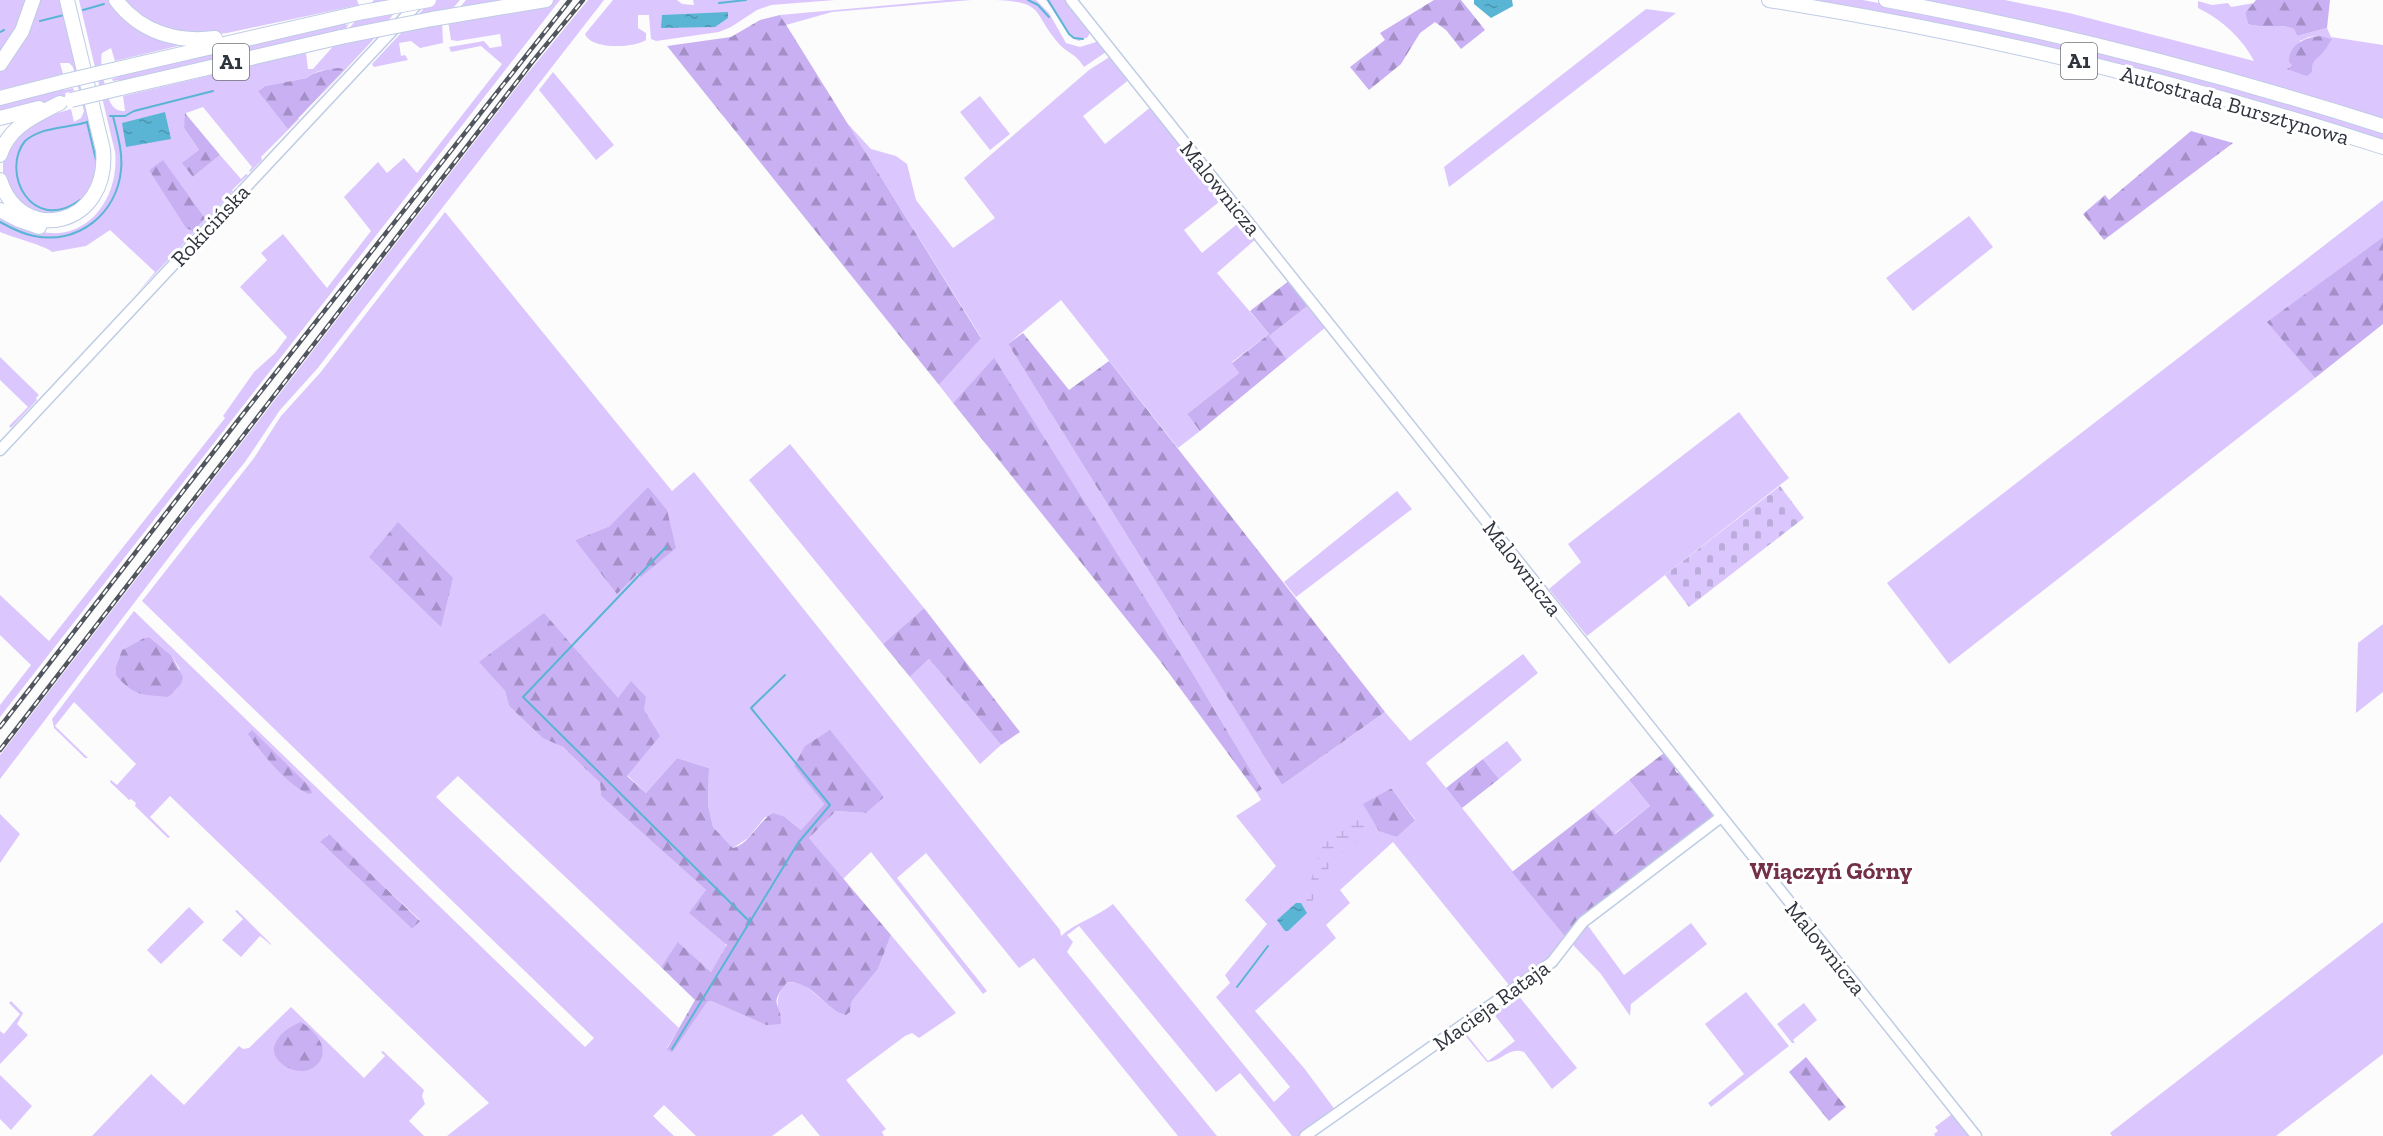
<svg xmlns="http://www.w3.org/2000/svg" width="2383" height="1136" font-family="'Zilla Slab',serif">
  <defs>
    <pattern id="forest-firs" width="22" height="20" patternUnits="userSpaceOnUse" patternTransform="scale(1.5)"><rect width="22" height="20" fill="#c9b0f3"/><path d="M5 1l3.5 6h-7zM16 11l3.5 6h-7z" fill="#a490c6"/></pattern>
    <pattern id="wetland-marsh" width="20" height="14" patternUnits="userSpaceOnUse" patternTransform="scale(1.5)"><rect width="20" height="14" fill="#dbc7fe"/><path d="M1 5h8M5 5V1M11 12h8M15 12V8" fill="none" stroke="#bcacdb"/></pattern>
    <pattern id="cemetery-stones" width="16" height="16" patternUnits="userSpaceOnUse" patternTransform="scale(1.5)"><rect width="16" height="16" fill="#dbc7fe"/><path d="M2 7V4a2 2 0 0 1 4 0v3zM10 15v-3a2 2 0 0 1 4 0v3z" fill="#bcacdb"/></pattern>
    <pattern id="water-ripples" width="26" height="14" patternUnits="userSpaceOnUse" patternTransform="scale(1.5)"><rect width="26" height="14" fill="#5ab5d5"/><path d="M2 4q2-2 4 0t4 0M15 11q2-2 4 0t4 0" fill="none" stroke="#4b94ae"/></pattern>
  </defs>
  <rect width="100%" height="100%" fill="#fcfcfc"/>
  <path fill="#dbc7fe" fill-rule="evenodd" d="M0,0h27l-11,31 -16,25z
    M37,0h26l35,142 -3,47 -23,22 -29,4 -23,-11 -17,-29v-15l7,-18 31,-24 30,-9 3,13 7,-4 3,-7 -11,-44 -4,-4h-9l3,11 -63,16v-20z
    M79,0h34l73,44 -71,17 -4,-13 -9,5c-3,8 4,44 10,52 3,5 8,6 13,6l-2,-15 165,-39 18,-4 2,16h5l61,-69h35l-13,11 -24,30 -70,75 43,-47c-11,-1 -31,1 -38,9l-42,8 -6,4 29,38 10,-10 1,1 -38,38 1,3 -12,12 -1,-1 3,-4 -49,-60 -17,6 -2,15 15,22 -6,27 27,-22 21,24 5,-5 2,1 -16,15 1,1 -96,102 18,-21 -45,-42 -24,16 -34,6c-6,-6 -40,-15 -52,-20v-17c12,5 26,13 39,16 49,13 81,-35 76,-79zM163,161l42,57 -56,-48z
    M121,0h236l2,5 -132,28 -32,3 -46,-12z
    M432,0h28l-18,21 1,22 -23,5 -9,-7 -12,2 2,13 4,-1 3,5 -34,7 -2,-3z
    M466,0h94l-560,717v-12l31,-40 -31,-30v-40l49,46 176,-223 -2,-2 31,-44 21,-19 12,-16 -47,-50 27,-27 -6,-7 22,-19 44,54 44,-57 -27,-34 34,-35 9,11 17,-15 13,15 85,-109 -21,-18 -30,6 -2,-5 35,-6 6,7 12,-2 -2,-12 -43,7 -6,-1 -3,-19z
    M588,0h16l-287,369 -37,41 -35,52 -53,65 -192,252v-24l527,-681z
    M613,0h64l5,4 12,1 -1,-5h142l-64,5 -14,5 -26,17 -12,5 -63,9 -5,-2 -2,-24h-11v13l8,5v7c-12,8 -55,10 -61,-6z
    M946,0h25l-139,12 -46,13 -6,-10z
    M995,0h41l13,13 17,30 14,4 19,-6 8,8 -1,3 -22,15c-9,-14 -15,-13 -24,-22 -29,-32 -13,-43 -65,-45z
    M1046,0h21l23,32 -2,5 -9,4 -7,-3z
    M1796,0h67l78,15 221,51 221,65v12l-97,-30z
    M1923,0h82l64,13 185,48c-12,-23 -33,-42 -56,-53v-7l14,4 16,-2 3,4 23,-4 -9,10 3,11c15,5 33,-1 46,5l3,7 30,-8 4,9 52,8v74c-151,-48 -304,-87 -460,-119zM2321,36l10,3 -20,26 -23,3 4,-3 8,-24 9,-4z
    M1646,9l30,4 -227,174 -5,-20z
    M345,20l1,5 3,-1 -7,9 -222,51 -1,-4 -6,1 -1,-2 6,-2 -1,-5z
    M1111,56l19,23 -47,37 22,28 47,-38 72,92 -40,32 18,23 40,-33 15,18 -40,35 52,61 -37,28 7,11 -52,41 13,17 -22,17 -117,-148 -53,44 274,441 103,-73 25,29 113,-87 15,19 -112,90 141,176 -11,15 -57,43 -2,-3 12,-9 -116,-143 -53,48 10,13 -24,22 10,13 -81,73 49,57 32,43 -35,25h-9l-52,-63 -24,19 -137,-166 -12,9 6,7 -6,10 150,184h-39l-144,-178 -15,10 -93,-115 -29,25 90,113 -4,3 -112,-142 -28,27 -34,-41 27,-27 30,2 -72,-48 30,39 -23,26 -16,-13h-20l-17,21 -15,10 -20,-21 -5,-22 1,-37 -32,-10 -31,35 -19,-18 -9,-76 -138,-37 25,29 4,15 34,31 20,10 37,36 1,13 105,94 21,58 -16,24 -32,-29 -18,24 -203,-191 -22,21 243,231 -12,20 5,5 34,-51 5,-1 55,24 15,-7c-6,-16 -4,-22 5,-36l16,1 30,25 18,4 2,-11 26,-32 13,-34 65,78 -37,25 -7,-5 -7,3 -59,44 40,49 -4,3 2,4h-64l-18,-22 -30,22h-76l-32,-31 -11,11 21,20h-227l42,-33 -319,-307 -20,21 20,20 -2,1 -33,-32 1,-3 -5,-4 -2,1 -19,-18 1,-2 6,5 19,-21 -62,-62 -19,24 33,32h-3l-31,-30 -2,-9 82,-108 451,436 9,-9 -452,-437 112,-143 27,-42 39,-43 125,-161 227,279 22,-19 366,458 1,6c15,-14 36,-19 52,-32l161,198 16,-15 -74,-90 14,-14 -5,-8 42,-51 -22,-24 31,-34 -40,-50 25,-16 -4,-7 5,-4 -67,-112 -201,-318 -41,44 -14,-18 42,-48 -134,-214 24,26 25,7 11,8 9,36 37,48 42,-30 -31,-40 125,-108zM610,526l30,51 -65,-37zM149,637l22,18 9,14 -25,26c-20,-4 -24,-3 -39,-19v-10l6,-16 22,-12zM1392,789l23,30 -18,18 -14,-6zM328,834l92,86 -8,9 -91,-86z
    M553,72l61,73 -18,15 -57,-70z
    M63,86l1,4 9,-2 1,3 -9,2 1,4 -66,17v-12z
    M980,96l30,38 -20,16 -30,-38z
    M2383,200v37l-115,85 47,56 -366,286 -62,-81z
    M1969,216l24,31 -80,64 -27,-33z
    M1310,304l16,23 -39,32 -18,-23z
    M0,357l39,38 -3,3 1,2 -26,28 -2,-2 19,-19 -28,-27z
    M1739,412l50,66 -202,158 -38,-47 32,-27 -13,-18z
    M790,444l134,164 -41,36 -134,-164z
    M1397,491l15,18 -116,88 -12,-15z
    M2383,624v68l-27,21 2,-70z
    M929,659l72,86 -21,19 -70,-87z
    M1507,741l15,19 -23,19 -16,-20z
    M1629,780l21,26 -36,28 -21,-25z
    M0,814l20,20 -20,29z
    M189,907l15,15 -43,42 -14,-14z
    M237,910l34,34v1l-11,-9 -19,21 -19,-17 21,-21 -8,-8z
    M2383,922v132l-107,82h-164l-2,-3z
    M1586,923l38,52 67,-52 16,21 -76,60 -1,12 -29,-42 -27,-28 -1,-4z
    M1525,985l5,1 -12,9 59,73 -25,21 -28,-37c-15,-6 -23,10 -37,10l-24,-29 1,-4 11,-8h2l-13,10 24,30 27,-20 -23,-29 -10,6 -1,-2z
    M1746,992l43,54 -78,61 -3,-4 36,-29 -39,-50z
    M11,1001l12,12 -6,11 11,11 -28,29v-33l4,3 16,-20 -11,-11z
    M1804,1003l13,17 -24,20 2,3h-3l-15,-19z
    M291,1007l73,71 21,-22 -4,-4 2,-1 41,39 -2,6 3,8 -16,17 15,15h-332l59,-62 33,31 55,-59 4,3 6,-1z
    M0,1075l32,31 -21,24 -11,-11z
    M1952,1114l17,22h-34l-1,-2 4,-3 -3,-4z"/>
  <path fill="url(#forest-firs)" d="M1434,0h27l24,30 -24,19 -15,-19 -11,-8 -15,11 -19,31 -32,26 -19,-23 35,-27 -5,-7z
    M2256,0h74l-3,28 -30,8 -3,-7c-13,-6 -31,0 -46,-5l-3,-11z
    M780,15l201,323 -42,47 -272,-339 64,-9 29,-17z
    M2321,36l11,3c-3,4 -5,9 -8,12 -7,9 -13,9 -12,21l-5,4 -20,-7 5,-4 -3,-3c0,-18 16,-25 32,-26z
    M338,68l7,1 -57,60 -30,-38 7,-5 42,-8c5,-6 23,-9 31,-10z
    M185,113l35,42 -27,22 -11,-14 17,-13 -15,-22z
    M2191,131l42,12 -129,97 -21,-26 22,-19 4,5z
    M163,160l42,58 -12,13 -7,-3 -37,-58z
    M2383,237v87l-68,54 -48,-56z
    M1290,280l20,24 -41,32 18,23 -87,72 -13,-17 52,-41 -7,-10 37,-29 -19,-23z
    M1023,333l46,57 40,-29 276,351 -103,73 -274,-441z
    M994,358l201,319 67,112 -5,4 -97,-132 -207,-258z
    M648,487l19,23 9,38 -35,29 -4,-3 -20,20 -42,-54 35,-14z
    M398,522l55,56 -12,49 -72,-70z
    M924,608l96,124 -19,13 -72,-86 -19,18 -27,-33z
    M544,613l74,85 13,-17 15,16 -2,13 16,26 -33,40 19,17 31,-35 32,10 -1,37 5,22 20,21c17,-4 25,-27 40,-35l12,4 16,13 23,-26 -30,-38 11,-20 25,-16 54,67 -18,16 -30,-2 -27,27 82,97 -13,34 -26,32 -2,11 -4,3c-24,-7 -32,-34 -59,-33 -20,26 -5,19 -6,42l-15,1 -55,-24 -4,1 -35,51 -5,-4 28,-49 -34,-33 17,-25 33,30 16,-27 -38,-32 17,-23 -105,-94 -1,-13 -37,-36 -20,-9 -34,-32 -4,-15 -26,-29z
    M149,637l22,18 12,22 -2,7 -13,13c-27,-3 -32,0 -52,-21v-10l6,-16 22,-12z
    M252,730l58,57 2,6 -3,1c-22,-9 -47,-40 -61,-60z
    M1664,753l12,15 -1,2 2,3h3l31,36 1,7 -8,9 -137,114 -55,-67 81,-63 22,25 35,-28 -21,-26z
    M1483,759l16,20 -37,29 -16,-20z
    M1390,789h2l23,31 -18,17 -18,-6 -16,-27z
    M329,834l91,87 -8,8 -92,-87z
    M301,1022c47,30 7,65 -20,41 -5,-4 -8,-10 -7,-16 3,-12 16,-21 27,-25z
    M1806,1057l40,50 -17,14 -40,-49z"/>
  <path fill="url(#wetland-marsh)" d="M1361,814l4,8 1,14 -33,23 -21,43 -6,7 -5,-6c22,-38 10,-71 60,-89z"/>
  <path fill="url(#cemetery-stones)" d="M1780,486l24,32 -115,89 -24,-32z"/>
  <path fill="url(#water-ripples)" d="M1474,0h38l1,6 -22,12 -17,-14z
    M728,12v6l-13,9 -54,1 1,-13z
    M165,112l6,27 -45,8 -4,-24z
    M1296,903h5l6,10 -19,18h-3l-8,-11z"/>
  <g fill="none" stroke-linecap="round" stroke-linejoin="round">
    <path stroke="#5ab5d5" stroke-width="2" d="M1028,0l10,5 11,12
      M1048,0l21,34 5,4 9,1
      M719,3l27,-3
      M83,10l21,-6
      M40,21l24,-6
      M0,32l4,-2
      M110,116h15l9,-5 79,-20
      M87,122l9,38
      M80,200c-48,35 -80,-28 -55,-59 19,-16 44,-12 65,-20
      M0,222c11,6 22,12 34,14 44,9 83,-22 87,-66 2,-18 -4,-37 -8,-54
      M666,547l-143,150 226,224
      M1237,987l31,-41
      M672,1049l126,-206 32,-38 -79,-97 34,-33"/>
    <defs>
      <path id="secondary" d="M1071,0l905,1136
        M0,450l421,-450
        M1305,1136l247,-174 31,-40 138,-105"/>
      <path id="highway" d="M116,0c24,32 61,43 99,38
        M1769,0c208,33 414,82 614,147
        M1886,0c168,31 334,74 497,126
        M432,19l114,-19
        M0,64l22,-33 11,-31
        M117,69l246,-57
        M121,88l220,-51
        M0,98l66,-17
        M0,118l39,-10
        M0,155c9,-29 35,-39 60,-52
        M0,180c21,66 110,47 103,-30l-36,-150
        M0,210l19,10 20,7"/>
    </defs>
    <use href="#secondary" stroke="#becce5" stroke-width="13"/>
    <use href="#highway" stroke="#becce5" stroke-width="16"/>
    <use href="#secondary" stroke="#fff" stroke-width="10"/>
    <use href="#highway" stroke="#fff" stroke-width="14"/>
    <defs>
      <path id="rail" d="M0,727l236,-304 334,-423
        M0,750l533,-689 50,-61"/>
    </defs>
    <use href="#rail" stroke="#51555d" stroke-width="4.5"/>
    <use href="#rail" stroke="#fff" stroke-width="2" stroke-dasharray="7" stroke-linecap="butt"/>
    <defs>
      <path id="highway-bridge" d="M363,12l66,-12
        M341,37l91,-18
        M66,81l51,-12
        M71,100l50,-12"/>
    </defs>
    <use href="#highway-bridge" stroke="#becce5" stroke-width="16" stroke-linecap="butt"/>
    <use href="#highway-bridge" stroke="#fff" stroke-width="14"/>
  </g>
  <g text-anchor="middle" stroke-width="6" stroke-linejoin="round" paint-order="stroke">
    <g fill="#fff" stroke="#6d7178" stroke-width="1.5">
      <rect x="2061" y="43" width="36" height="36" rx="4.5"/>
      <rect x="213" y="44" width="36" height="36" rx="4.5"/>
    </g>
    <g font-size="21" font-weight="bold" fill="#2f343e">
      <text x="2079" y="68">A1</text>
      <text x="231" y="69">A1</text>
    </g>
    <g font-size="22" fill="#2f343e" stroke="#fff">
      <text transform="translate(2235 105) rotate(16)" y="8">Autostrada Bursztynowa</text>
      <text transform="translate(1221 188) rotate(51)" y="8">Malownicza</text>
      <text transform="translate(210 225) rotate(-47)" y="8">Rokicińska</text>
      <text transform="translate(1523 568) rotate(52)" y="8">Malownicza</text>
      <text transform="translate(1826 948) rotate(51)" y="8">Malownicza</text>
      <text transform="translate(1491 1005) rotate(-36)" y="8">Macieja Rataja</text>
    </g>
    <g font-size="24" font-weight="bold" fill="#742f48" stroke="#fff">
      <text x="1831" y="879">Wiączyń Górny</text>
    </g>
  </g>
</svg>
